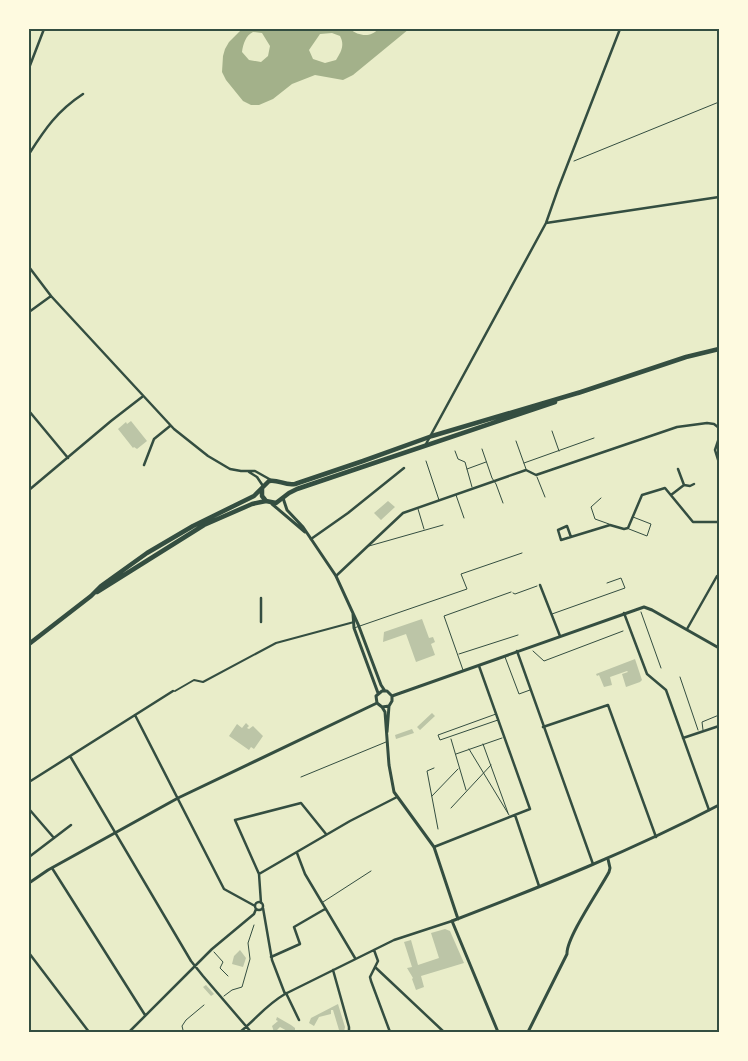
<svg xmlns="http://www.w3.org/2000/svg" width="748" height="1061" font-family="Commissioner,sans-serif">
  <rect width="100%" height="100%" fill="#e9edc9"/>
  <path fill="#a3b18a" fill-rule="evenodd" d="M242,29h108c8,7 21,9 28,0h31l-56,46 -10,5 -28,-5 -23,9 -19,15 -14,6h-8l-8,-4 -17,-21 -4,-8 1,-16 2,-7 4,-7zM253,32l9,1 8,13 -2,10 -7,6 -12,-2 -7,-8c1,-8 4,-17 11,-20zM332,33l8,3c5,9 1,16 -4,24l-11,3 -12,-4 -4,-9 11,-16z"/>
  <path fill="#bcc5a7" d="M131,421l16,20 -10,8 -3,-2 -1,1 -15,-19 8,-7 1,2z
    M388,501l7,6 -14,13 -7,-7z
    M422,619l7,19 4,-1 2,5 -4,2 4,11 -19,7 -10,-28 -23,8 1,-10z
    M635,659l7,21 -2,2 -14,5 -4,-13 6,-2 -1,-1 -17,6 2,8 -8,2 -5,-12 -2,1 -1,-2z
    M432,713l3,3 -15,14 -3,-3z
    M246,723l3,3 -2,2 2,1 4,-3 10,10 -9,13 -3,-2 -2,3 -20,-14 8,-12 5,4z
    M412,729l2,4 -18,6 -1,-4z
    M445,929l5,2 14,32 -43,13 3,11 -8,3 -4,-11 1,-1 -6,-10 5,-1 -8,-25 7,-2 7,25 21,-7 -8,-25z
    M240,950l6,8 -3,9 -11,-3 2,-8z
    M206,985l8,9 -3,2 -8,-9z
    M338,1004l7,23 -1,5h-7l2,-2 -6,-20h-2v4l-12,3 -5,9 -5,-3 2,-5z
    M277,1017l14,8 4,3v2l-6,2 -9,-5 -3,3 1,2h-4l-2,-6 6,-5 -2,-1z"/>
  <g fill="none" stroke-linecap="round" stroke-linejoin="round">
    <path stroke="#344e41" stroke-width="1" d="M574,161l145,-59
      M513,593l2,1 22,-8
      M641,612l20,56
      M533,651l11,10 79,-30
      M459,654l59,-19
      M680,677l18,53
      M451,739l15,51
      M483,744l25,69
      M469,749l40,66
      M456,754l46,-16
      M434,768l-7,3 11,58
      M432,796l26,-27
      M451,808l40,-43
      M214,952l9,10 -3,6 8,8
      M224,996l8,-6 10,-3 8,-28 -2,-16 6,-18
      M29,1022v4
      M183,1030l-1,-4 4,-6 18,-15"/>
    <path stroke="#344e41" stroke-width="1" d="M552,431l7,20
      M516,441l10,28
      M482,449l10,29 4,6 7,19
      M455,451l3,8 7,3 7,25
      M426,461l13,39
      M524,463l70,-25
      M467,469l19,-7
      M537,477l8,20
      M456,495l8,23
      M601,498l-10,9 4,12 14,5
      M418,509l6,20
      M629,529l18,7 4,-12 -18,-7
      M369,546l74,-21
      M552,614l73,-26 -4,-10 -14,5
      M354,628l113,-39 -6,-15 61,-21
      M505,657l14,37 11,-4
      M463,670l-19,-54 67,-24
      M496,714l-58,21 2,5 58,-20
      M703,730l-1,-8 17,-7
      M301,777l85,-35
      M323,902l48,-31"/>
    <path stroke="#344e41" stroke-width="2" d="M175,691l19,-11 9,2 73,-39 78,-21"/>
    <path stroke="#344e41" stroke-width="2.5" d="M29,68l15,-39
      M29,154c16,-25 28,-43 54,-60
      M546,223l173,-26
      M29,267l22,29 123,133 34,27 22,13 11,2h14l16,9
      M29,312l22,-16
      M29,411l39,47
      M719,438l-4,12 4,13
      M426,444l120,-221 12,-34 62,-160
      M144,465l10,-26 16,-13
      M249,472l8,5 6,9
      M684,485l6,1 4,-2
      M29,490l82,-69 31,-24
      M671,495l13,-10 -6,-16
      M571,537l-4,-11 -9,4 3,10 49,-15 14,4 4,-1 14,-33 23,-7 28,34h26
      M311,539l37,-26 56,-45
      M336,576l67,-63 123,-43 10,5 141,-48 30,-4 7,1 5,4
      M540,585l20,51
      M261,598v24
      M624,613l23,61 19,16 43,120
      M687,629l30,-53 2,-1
      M517,651l76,213
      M135,715l89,174 31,17
      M543,727l65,-22 48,132
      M683,738l36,-12
      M70,756l121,205 12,15 48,56
      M29,782l144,-91
      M29,809l25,29
      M515,815l24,71
      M434,847l96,-38 -51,-143
      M297,853l8,21 50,84
      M29,857l42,-32
      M52,868l93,147
      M259,874l91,-53 47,-24
      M255 906a4 4 0 1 1 8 0a4 4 0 1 1-8 0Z
      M261,903l-2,-29 -24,-54 66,-17 25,31
      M263,908l9,52 13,34
      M374,950l4,11 -8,16 1,4 19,51
      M29,953l60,79
      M271,957l29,-13 -6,-17 31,-18
      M375,967l69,65
      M333,970l16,57v5
      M286,993l13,27
      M129,1032l83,-83 42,-35 2,-5
      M240,1032c17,-14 26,-27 45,-38l109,-54 58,-19"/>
    <path stroke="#344e41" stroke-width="3" d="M283,498l4,12 16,17 33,49 22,48 23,61 4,6
      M272,504l33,28
      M353,614l1,14 24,65
      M392,696l252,-89 8,3 67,38
      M377,703l-1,-7 6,-5h5l5,5
      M377,703l5,4 7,-1 3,-5v-5
      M382,707l3,5 4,53 5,27 40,55 24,72
      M387,732l2,-26
      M29,883l19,-13 130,-72 199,-95
      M498,1032l-46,-111c91,-35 181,-71 267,-116
      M528,1032l39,-78c-1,-16 33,-65 42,-82l1,-4 -2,-9"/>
    <path stroke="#344e41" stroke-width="4.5" d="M578,393l108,-36 33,-8
      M262,489v7l4,5 10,2 13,-10 8,-4 258,-87
      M97,592l107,-67 48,-21 14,-3
      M29,644l62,-48 10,-10 46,-33 46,-27 61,-30 15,-15c9,-2 16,5 26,3l68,-23 69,-25 149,-44"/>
  </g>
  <rect width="748" height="1061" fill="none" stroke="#fefae0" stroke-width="60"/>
  <rect x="30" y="30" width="688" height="1001" fill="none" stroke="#344e41" stroke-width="2"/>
</svg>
